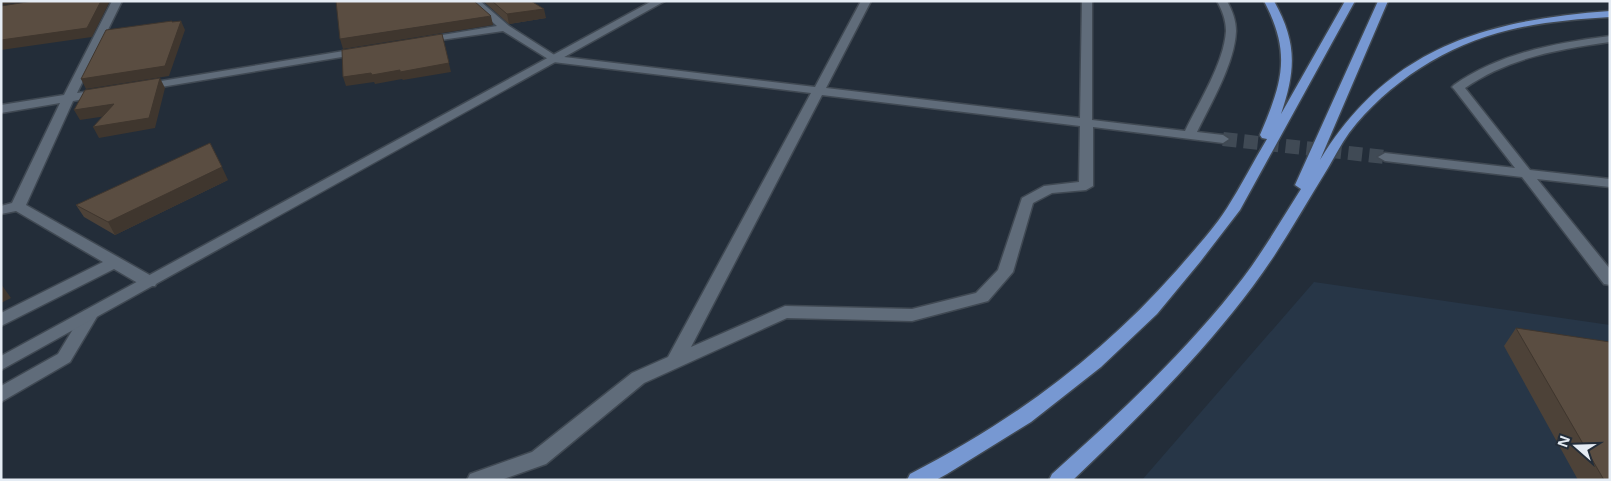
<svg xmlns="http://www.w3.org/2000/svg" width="1611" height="481" font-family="'Noto Sans',sans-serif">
  <rect width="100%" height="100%" fill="#232d39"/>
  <path fill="#273647" d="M1314,282l296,43v155h-468z"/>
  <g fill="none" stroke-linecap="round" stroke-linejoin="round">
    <path stroke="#404a55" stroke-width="14" stroke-dasharray="14 7" stroke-linecap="butt" d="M1223,139l162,18"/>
    <defs>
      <path id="minor" d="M112,1h10l-45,92 23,-3 6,3 -6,3 -27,5 -47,104 129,73 2,4 -2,4h-12l-29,-17 -113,57v-13l102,-51 -87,-51 -15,3v-8l11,-3 48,-100 -59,10v-8l63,-10z
        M469,1h11l29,25 47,30 259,31 46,-86h10l-45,87 254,30 2,-117h10v119l93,11c14,-29 39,-68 41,-100 0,-11 -4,-21 -9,-30h10c5,9 9,19 9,30 -1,32 -25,72 -39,101l26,3 6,4 -6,4 -130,-16v59l-7,4 -34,3 -19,10 -20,69 -25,29 -76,20 -125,-3 -143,65 -98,81 -45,16h-34l3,-6 62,-22 100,-79 36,-16 143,-264 -258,-31 -50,-31 -83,12 -1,-2 1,-2 4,-1 73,-12zM822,95l258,31 -1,56 -35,4 -22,12 -24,72 -22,23 -64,16 -127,-3 -94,41z
        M1610,36v6c-51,7 -102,16 -145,46l65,82 80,9v8l-73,-8 73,90v16l-6,-1 -82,-107 -137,-16 -7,-4 7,-4 130,15 -61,-79 -2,-2 2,-2c46,-32 101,-42 156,-49z
        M362,48l4,1 1,2 -1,2 -223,37 -6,-3 6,-3z
        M90,309l6,2 2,4 -28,47 -69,40v-16l57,-32 26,-43z"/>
      <path id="tertiary" d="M652,1h13l-664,369v-14z"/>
      <path id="motorway" d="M1264,1h10c23,41 22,69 7,113l64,-113h10l-115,209 -40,52 -43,52 -56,53 -70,55 -84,52 -11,6h-29l3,-6c103,-53 190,-117 267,-204 17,-20 36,-40 50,-62 14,-22 26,-46 40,-69l-5,-1 -2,-3c22,-52 32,-81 4,-134z
        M1378,1h10l-68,159c68,-112 165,-140 290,-149v6c-34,2 -68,5 -101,13 -61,14 -122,53 -160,103 -8,11 -14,23 -21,35 -25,40 -47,81 -75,118 -53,71 -116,133 -180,194h-24l3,-6c68,-61 135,-123 191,-196 21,-28 39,-59 58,-89l-6,-4z"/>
    </defs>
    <use href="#minor" stroke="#404953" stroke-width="3"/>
    <use href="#tertiary" stroke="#404953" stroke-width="3"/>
    <use href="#motorway" stroke="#404953" stroke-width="3"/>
    <use href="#minor" fill="#606c7a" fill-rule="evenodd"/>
    <use href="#tertiary" fill="#606c7a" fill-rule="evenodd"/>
    <use href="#motorway" fill="#7798d2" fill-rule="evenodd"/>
  </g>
  <path fill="#4d4238" d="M483,1h48l15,17 -37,6z
    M228,180l-113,55 -31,-18 -8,-12z
    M1516,328l94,152h-32l-74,-134z"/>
  <path fill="#3f362e" d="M1,1h27l-27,4z
    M101,1h9l-18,36 -91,13v-10z
    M544,9l2,9 -37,6 -2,-10z
    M491,16l2,9 -150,24 -3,-10z
    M181,21l4,9 -16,46 -83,13 -5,-10z
    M442,34l9,38 -48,8 -1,-1 -27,5 -1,-2 -28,4 -3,-9z
    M160,78l5,10 -10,40 -56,10 -6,-11z
    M114,104l6,10 -40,6 -6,-10z
    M222,167l6,13 -113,55 -7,-13z
    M1,284l10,14 -10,5z"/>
  <path fill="#5a4d41" stroke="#3f362e" d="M33,1h68l-14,27 -86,12v-34z
    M336,1h138l17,15 -151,23z
    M492,1h39l13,8 -37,5z
    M172,21v1l9,-1 -16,45 -84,13 25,-49z
    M442,34l7,29 -49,9v-2l-28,5 -1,-2 -28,4 -1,-27z
    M160,78l-11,40 -56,9 21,-23 -40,6 11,-20z
    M210,143l12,24 -114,55 -32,-17z
    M1516,328l94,14v138h-6z"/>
  <rect width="1611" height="481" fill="none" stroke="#e5ecf4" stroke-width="5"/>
  <g transform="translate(1576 446) rotate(290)" stroke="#232d39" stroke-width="4" paint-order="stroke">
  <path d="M0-4L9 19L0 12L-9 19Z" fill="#e5ecf4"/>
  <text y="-8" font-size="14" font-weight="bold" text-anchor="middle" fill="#e5ecf4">N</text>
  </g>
</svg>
